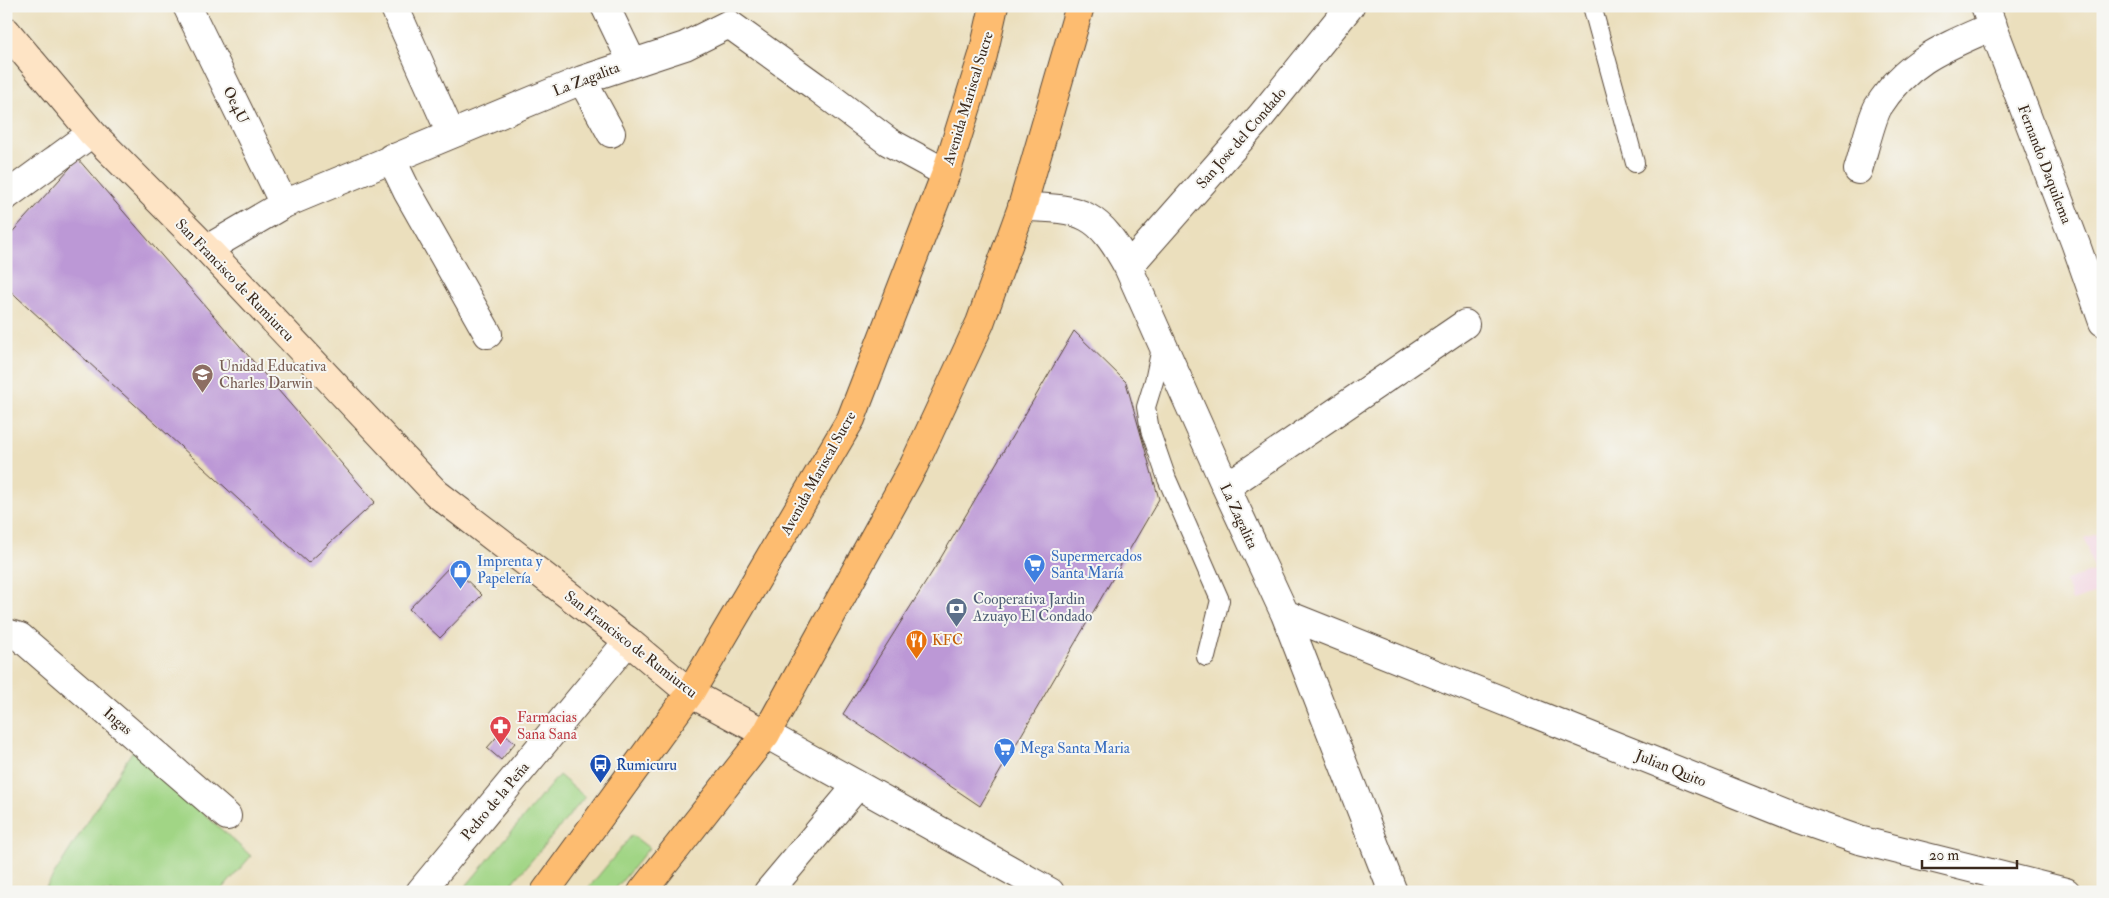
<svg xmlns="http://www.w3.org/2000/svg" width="2109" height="898" font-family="'IM FELL Double Pica',serif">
  <rect width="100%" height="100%" fill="#f6f6f2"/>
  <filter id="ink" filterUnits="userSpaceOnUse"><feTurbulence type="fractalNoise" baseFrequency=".02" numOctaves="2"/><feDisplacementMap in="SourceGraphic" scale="10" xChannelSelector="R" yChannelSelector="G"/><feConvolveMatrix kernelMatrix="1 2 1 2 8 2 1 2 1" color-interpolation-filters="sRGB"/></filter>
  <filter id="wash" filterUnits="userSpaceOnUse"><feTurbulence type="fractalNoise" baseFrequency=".0096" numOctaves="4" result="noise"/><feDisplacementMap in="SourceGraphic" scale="20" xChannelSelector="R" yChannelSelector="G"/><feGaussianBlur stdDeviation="1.12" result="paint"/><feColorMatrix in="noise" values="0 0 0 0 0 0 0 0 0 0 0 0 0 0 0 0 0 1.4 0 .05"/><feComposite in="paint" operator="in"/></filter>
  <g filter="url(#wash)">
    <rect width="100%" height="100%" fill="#ebdfbd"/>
    <path fill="#f3cfdf" d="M2103,532v59l-31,10 -7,-21 29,-9 -10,-33z"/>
    <path fill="#a1d585" stroke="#6e8052" d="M133,750l118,106 -31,36h-177z
      M559,775l26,22 -80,95h-44z
      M632,835l17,13 -36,44h-28z"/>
    <g id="blocks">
      <path fill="#bc98d6" d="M78,159l297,343 -67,61 -302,-276v-48z
        M1074,331l52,51 33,117 -179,307 -137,-92 93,-148z
        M451,565l31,30 -42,43 -31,-29z
        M502,731l13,12 -14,17 -14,-12z"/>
    </g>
  </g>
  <g filter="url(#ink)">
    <use href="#blocks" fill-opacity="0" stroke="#554536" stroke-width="1"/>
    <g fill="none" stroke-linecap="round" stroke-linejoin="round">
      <defs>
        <path id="service" d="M1592,6l43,157
          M1162,343l-8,38 -8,26 4,23 17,49 53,121 -14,57"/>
        <path id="minor" d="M187,6l97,198
          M394,6l57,128
          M605,6l27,56
          M1985,6l91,239 27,77
          M729,24l86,62 74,56 57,31
          M582,80l29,53
          M391,158l16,33 81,143
          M1858,170c5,-16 13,-50 20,-63 30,-47 67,-60 115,-81
          M6,196l86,-63
          M1022,207c61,1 77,6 106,60l98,220 59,127 108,278
          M207,249l77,-45 298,-124 103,-34 44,-22
          M1128,267l133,-151 89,-110
          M1226,487l239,-163
          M1285,614l511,204 63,22 207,52
          M6,633l14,4 207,179
          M420,892l208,-251
          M768,892l89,-106"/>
        <path id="tertiary" d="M766,734l284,158"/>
        <path id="secondary" d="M6,31l86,102 115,116 229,244 192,148 62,52 76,41"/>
        <path id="primary" d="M545,892l145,-199 161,-274 95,-246 37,-118 11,-49
          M642,892l124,-158 148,-269 66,-142 42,-116 58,-201"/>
      </defs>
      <use href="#service" stroke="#554536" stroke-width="20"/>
      <use href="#minor" stroke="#554536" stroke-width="30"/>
      <use href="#tertiary" stroke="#554536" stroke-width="30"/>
      <use href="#secondary" stroke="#554536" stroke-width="30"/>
      <use href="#primary" stroke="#554536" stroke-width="30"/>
      <use href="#service" stroke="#fff" stroke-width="18"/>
      <use href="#minor" stroke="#fff" stroke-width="28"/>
      <use href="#tertiary" stroke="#fff" stroke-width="28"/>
      <use href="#secondary" stroke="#fee4c5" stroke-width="28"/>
      <use href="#primary" stroke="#fdbc6f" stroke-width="28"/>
    </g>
  </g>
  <defs>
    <symbol id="school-pin" viewBox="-11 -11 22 30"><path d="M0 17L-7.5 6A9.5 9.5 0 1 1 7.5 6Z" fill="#8d6e63" stroke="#f6f6f2"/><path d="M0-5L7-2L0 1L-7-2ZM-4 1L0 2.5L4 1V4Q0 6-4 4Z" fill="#fff"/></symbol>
    <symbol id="supermarket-pin" viewBox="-11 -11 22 30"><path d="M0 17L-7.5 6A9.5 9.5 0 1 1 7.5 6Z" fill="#3f7fe0" stroke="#f6f6f2"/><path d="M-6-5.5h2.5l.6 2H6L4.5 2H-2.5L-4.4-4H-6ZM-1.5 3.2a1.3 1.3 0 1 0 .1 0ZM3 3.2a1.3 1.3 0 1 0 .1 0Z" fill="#fff"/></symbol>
    <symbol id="shop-pin" viewBox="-11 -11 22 30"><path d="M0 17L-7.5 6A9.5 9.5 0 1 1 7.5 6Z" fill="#3f7fe0" stroke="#f6f6f2"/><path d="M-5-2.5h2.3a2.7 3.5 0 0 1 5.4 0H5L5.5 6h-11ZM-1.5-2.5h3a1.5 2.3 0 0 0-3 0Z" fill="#fff"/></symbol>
    <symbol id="bank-pin" viewBox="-11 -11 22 30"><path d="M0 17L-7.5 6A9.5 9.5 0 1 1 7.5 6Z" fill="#5c6f8a" stroke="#f6f6f2"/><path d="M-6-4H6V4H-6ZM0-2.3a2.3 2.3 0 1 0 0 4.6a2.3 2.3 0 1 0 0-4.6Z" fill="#fff"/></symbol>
    <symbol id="restaurant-pin" viewBox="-11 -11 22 30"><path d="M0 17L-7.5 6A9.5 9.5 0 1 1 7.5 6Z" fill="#e8710a" stroke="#f6f6f2"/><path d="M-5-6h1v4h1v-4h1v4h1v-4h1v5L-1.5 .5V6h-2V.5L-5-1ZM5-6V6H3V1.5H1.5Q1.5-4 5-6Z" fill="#fff"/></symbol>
    <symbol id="pharmacy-pin" viewBox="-11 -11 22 30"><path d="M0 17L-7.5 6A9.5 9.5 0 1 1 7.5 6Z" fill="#e0444e" stroke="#f6f6f2"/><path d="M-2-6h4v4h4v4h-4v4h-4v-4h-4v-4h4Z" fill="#fff"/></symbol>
    <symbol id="bus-pin" viewBox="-11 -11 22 30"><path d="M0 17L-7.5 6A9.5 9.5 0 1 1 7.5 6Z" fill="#1a4fb4" stroke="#f6f6f2"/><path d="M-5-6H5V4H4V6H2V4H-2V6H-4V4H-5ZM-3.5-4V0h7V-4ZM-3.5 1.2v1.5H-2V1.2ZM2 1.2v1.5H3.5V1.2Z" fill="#fff"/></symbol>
  </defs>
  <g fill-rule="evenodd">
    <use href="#school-pin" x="190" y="362" width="25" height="34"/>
    <use href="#supermarket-pin" x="1022" y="552" width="25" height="34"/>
    <use href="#shop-pin" x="448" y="558" width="25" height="34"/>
    <use href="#bank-pin" x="944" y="596" width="25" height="34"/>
    <use href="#restaurant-pin" x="904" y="628" width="25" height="34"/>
    <use href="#pharmacy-pin" x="488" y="714" width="25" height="34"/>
    <use href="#supermarket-pin" x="992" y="736" width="25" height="34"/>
    <use href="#bus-pin" x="588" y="752" width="25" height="34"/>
  </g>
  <g text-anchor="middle" stroke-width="4" stroke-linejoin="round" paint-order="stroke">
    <g font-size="15" fill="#3b2a1e" stroke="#f6f6f2">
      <text transform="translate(586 79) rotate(-21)" y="5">La Zagalita</text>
      <text transform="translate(968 98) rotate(-73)" y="5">Avenida Mariscal Sucre</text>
      <text transform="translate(236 105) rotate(64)" y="5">Oe4U</text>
      <text transform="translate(1241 138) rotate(-49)" y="5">San Jose del Condado</text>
      <text transform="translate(2045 164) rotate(69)" y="5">Fernando Daquilema</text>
      <text transform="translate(235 280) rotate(46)" y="5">San Francisco de Rumiurcu</text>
      <text transform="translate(818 473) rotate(-61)" y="5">Avenida Mariscal Sucre</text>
      <text transform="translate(1239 516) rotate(65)" y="5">La Zagalita</text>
      <text transform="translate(631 644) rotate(38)" y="5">San Francisco de Rumiurcu</text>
      <text transform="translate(118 721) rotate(41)" y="5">Ingas</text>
      <text transform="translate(1671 768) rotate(22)" y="5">Julian Quito</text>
      <text transform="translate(495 801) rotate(-50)" y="5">Pedro de la Peña</text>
    </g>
    <g font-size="15" fill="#785e54" stroke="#f6f6f2" text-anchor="start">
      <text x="219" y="371">Unidad Educativa<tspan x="219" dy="17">Charles Darwin</tspan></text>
    </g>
    <g font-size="15" fill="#366cbe" stroke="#f6f6f2" text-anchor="start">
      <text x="1051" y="561">Supermercados<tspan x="1051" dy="17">Santa María</tspan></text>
      <text x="477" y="566">Imprenta y<tspan x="477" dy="17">Papelería</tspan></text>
      <text x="1020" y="753">Mega Santa Maria</text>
    </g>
    <g font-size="15" fill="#4e5e75" stroke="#f6f6f2" text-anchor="start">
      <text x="973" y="604">Cooperativa Jardin<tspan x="973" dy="17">Azuayo El Condado</tspan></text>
    </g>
    <g font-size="15" fill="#c56008" stroke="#f6f6f2" text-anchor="start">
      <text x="932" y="645">KFC</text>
    </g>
    <g font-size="15" fill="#be3a42" stroke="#f6f6f2" text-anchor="start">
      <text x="517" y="722">Farmacias<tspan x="517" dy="17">Sana Sana</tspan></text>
    </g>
    <g font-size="15" fill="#164399" stroke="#f6f6f2" text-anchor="start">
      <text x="616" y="770">Rumicuru</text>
    </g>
  </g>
  <rect width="2109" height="898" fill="none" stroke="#f6f6f2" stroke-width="25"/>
  <path d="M1922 860v8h95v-8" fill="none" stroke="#3b2a1e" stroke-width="2.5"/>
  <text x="1929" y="860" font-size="15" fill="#3b2a1e" stroke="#f6f6f2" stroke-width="4" paint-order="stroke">20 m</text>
</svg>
